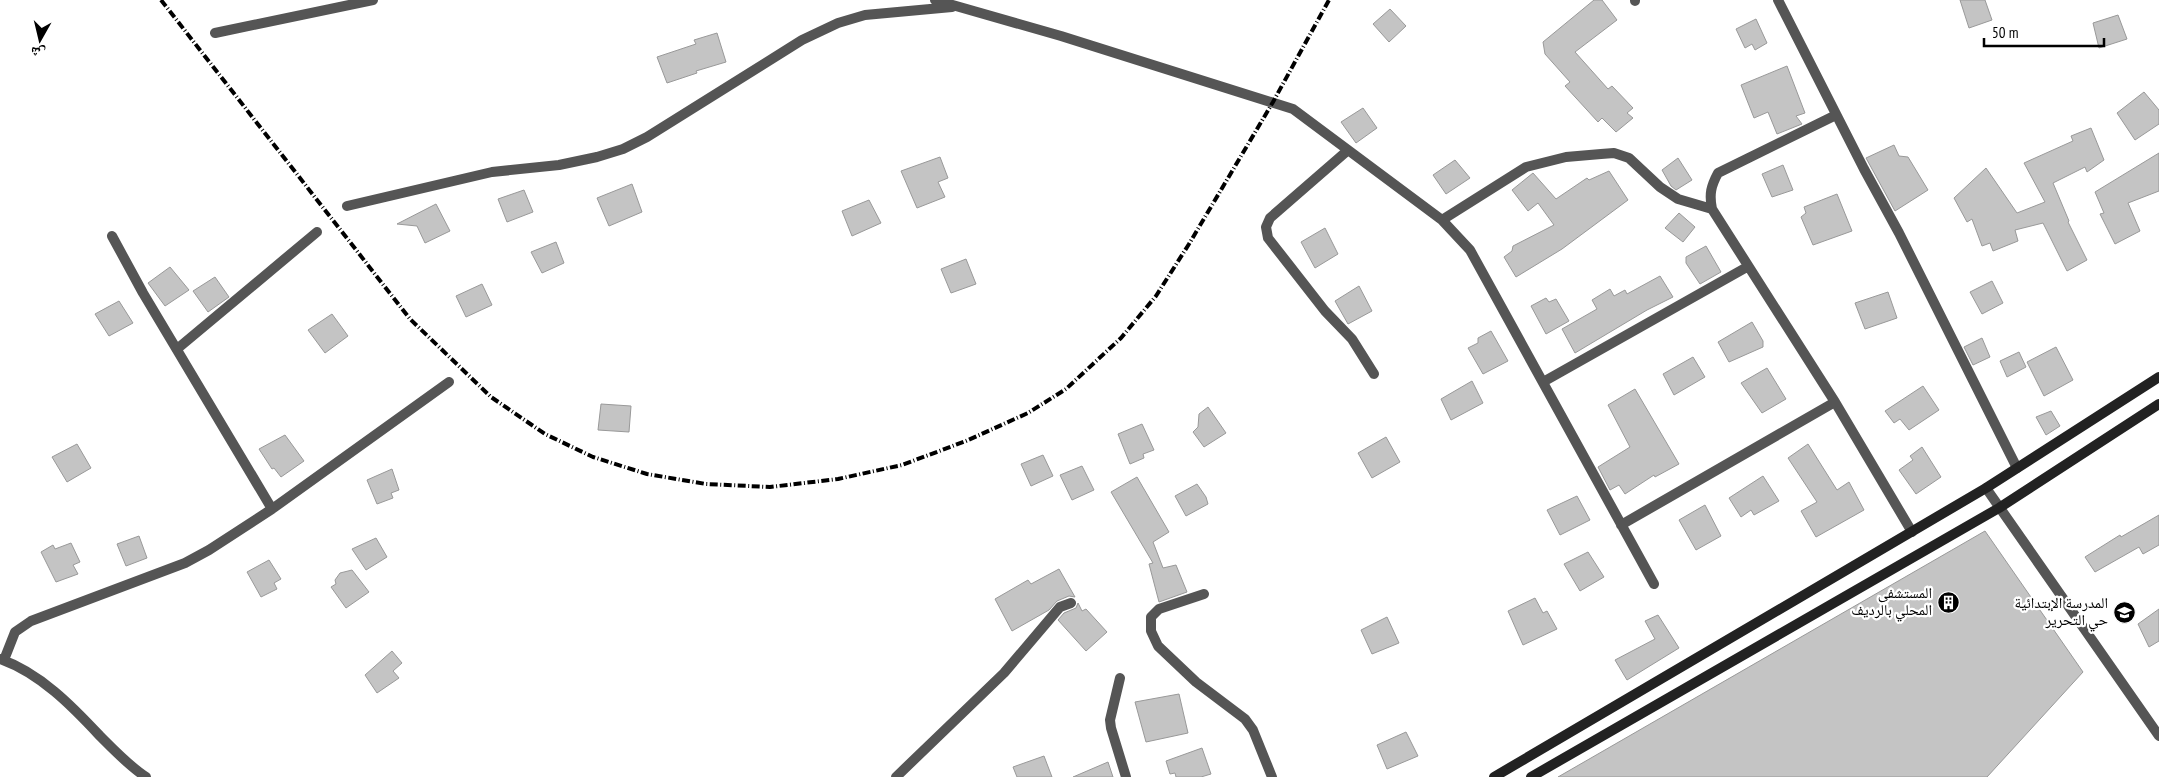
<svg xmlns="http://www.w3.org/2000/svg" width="2159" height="777" font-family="'PT Sans Narrow','Noto Naskh Arabic',sans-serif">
  <rect width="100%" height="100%" fill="#fff"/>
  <path fill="#c4c4c4" stroke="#999" d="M1594,0h8l15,20 -42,32 33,37 4,-3 21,22 -6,5 6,5 -17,14 -14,-14 -4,4 -33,-36 5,-4 -25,-28 -2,-12z
    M1960,0h25l7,20 -23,8z
    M1390,9l16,17 -17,16 -16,-18z
    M2118,15l9,24 -28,9 -6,-25z
    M1756,19l11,24 -12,7 -3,-6 -7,4 -9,-19z
    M717,33l9,29 -30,9 1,2 -30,10 -10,-26 39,-13 -2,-4z
    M1787,66l18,47 -9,3 6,8 -25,10 -9,-22 -14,6 -13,-33z
    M2144,92l15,18v14l-24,16 -18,-27z
    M1363,108l14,20 -21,15 -15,-21z
    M2091,128l13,32 -17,12 -2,-5 -32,16 16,38 -1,1 19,38 -20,11 -24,-48 -28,7 3,11 -25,10 -3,-8 -8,3 -10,-27 -5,3 -13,-24 32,-30 31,45 28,-11 -21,-39 49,-22 -2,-5z
    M1894,145l5,11 9,1 20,33 -33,21 -29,-53z
    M2159,153v38l-31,12 12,28 -25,13 -15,-30 4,-1 -9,-21z
    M940,157l8,21 -10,4 7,15 -28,11 -16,-37z
    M1678,158l14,22 -16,10 -5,-4 -9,-16z
    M1455,160l15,18 -24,16 -13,-19z
    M1783,165l10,25 -21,7 -10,-23z
    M1609,171l19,29 -66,49 -46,28 -12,-20 8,-6 1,-5 41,-21 -16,-22 -10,8 -16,-21 21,-17 23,26 31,-21 2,2z
    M632,184l10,28 -33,14 -12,-28z
    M524,190l9,22 -26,10 -9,-23z
    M1837,194l15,37 -39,14 -12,-28 5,-4 -2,-6z
    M869,200l12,23 -29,13 -10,-25z
    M436,204l14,27 -25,12 -8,-17 -20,-2z
    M1679,213l16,14 -12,15 -18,-14z
    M1325,228l13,26 -23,14 -14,-26z
    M556,242l8,21 -22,10 -11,-21z
    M1706,246l15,26 -21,12 -14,-21v-6z
    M966,259l10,25 -25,9 -10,-24z
    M170,267l19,23 -24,16 -17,-23z
    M1660,276l13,21 -26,13 -72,43 -13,-24 35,-20 -5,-9 18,-11 4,7 11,-6 2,4z
    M215,277l14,20 -21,15 -15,-21z
    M1992,281l11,22 -21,11 -12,-22z
    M482,284l10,21 -26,12 -10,-21z
    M1359,286l13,25 -24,13 -13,-23z
    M1888,292l9,26 -32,11 -10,-26z
    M1546,298l3,4 7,-3 13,22 -23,13 -15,-28z
    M119,301l14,22 -24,13 -14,-22z
    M332,314l16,22 -23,17 -17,-23z
    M1752,322l11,19v6l-34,15 -11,-20z
    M1491,331l17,30 -25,13 -15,-26 10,-5v-5z
    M1982,338l8,19 -17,8 -9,-18z
    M2056,347l17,33 -29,16 -17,-34z
    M2019,352l7,15 -19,10 -7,-16z
    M1693,357l12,20 -31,18 -11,-21z
    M1767,368l19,31 -24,14 -21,-30z
    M1472,381l11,22 -32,17 -10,-21z
    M1923,386l16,24 -30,20 -9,-11 -6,4 -9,-12z
    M1635,389l44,75 -24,13 -1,-2 -29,19 -6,-9 -9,5 -12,-23 32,-20 -22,-42z
    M601,404l30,2 -2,26 -31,-2z
    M1208,407l18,26 -22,14 -11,-15 5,-5 1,-13z
    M2051,411l9,15 -14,9 -10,-18z
    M1142,424l12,26 -11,4 1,4 -14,6 -12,-30z
    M285,435l19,26 -23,16 -7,-9 -2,1 -13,-20z
    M1386,437l14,25 -28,16 -14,-25z
    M77,444l14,24 -24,14 -15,-25z
    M1808,444l29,46 12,-8 15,28 -48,27 -15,-26 16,-9 -29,-44z
    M1922,447l19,30 -25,17 -17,-24 14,-10 -3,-4z
    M1043,455l10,21 -22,10 -10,-22z
    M1082,466l12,24 -22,10 -12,-25z
    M392,469l7,21 -8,3 2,5 -16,6 -10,-24z
    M1763,476l16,25 -25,14 -3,-5 -10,7 -12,-19z
    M1137,477l32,55 -16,10 10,26 13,-3 11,27 -28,10 -10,-38 4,-1 -42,-71z
    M1197,484l9,13 2,7 -22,12 -11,-20z
    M1577,496l13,24 -30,15 -13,-25z
    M1705,505l16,31 -25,14 -17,-30z
    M2159,515v30l-16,9 -4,-7 -44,25 -10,-15 35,-22 1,2z
    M1985,531l98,141 -96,105h-429z
    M139,536l8,22 -21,8 -9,-22z
    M376,538l11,19 -21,13 -14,-21z
    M71,543l9,19 -7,3 5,9 -22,8 -15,-30 12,-7 2,4z
    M1588,552l16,25 -24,14 -16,-27z
    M269,560l12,19 -7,4 3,6 -16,8 -14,-25z
    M1059,569l16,28 -6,-1 -12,5 -8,9 -37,21 -17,-32 33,-19 3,4z
    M352,570l17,22 -23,16 -15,-21 5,-3 -1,-4 5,-7z
    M1535,598l8,15 4,-2 10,18 -34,16 -15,-34z
    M1078,603l4,8 4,-2 21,23 -21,19 -28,-31 6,-7 12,-5z
    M2159,609v32l-10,6 -11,-23z
    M1658,615l21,33 -52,32 -12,-20 40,-21 -10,-18z
    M1387,617l12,26 -27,11 -11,-24z
    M392,651l10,12 -9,8 6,7 -22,15 -12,-18z
    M1179,694l9,39 -42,9 -11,-40z
    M1406,732l12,24 -31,13 -10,-24z
    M1202,748l9,26 -10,3h-25l-1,-4 -5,1 -4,-13z
    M1044,756l8,21h-35l-4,-10z
    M1108,762l5,15h-40z"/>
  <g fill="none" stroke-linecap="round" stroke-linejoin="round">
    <path stroke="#555" stroke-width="10" d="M935,0l126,36 232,73 149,111 28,30 184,334
      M1635,0v1
      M1778,0l86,169 35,64 118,235
      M215,33l158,-33
      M1836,115l-118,58c-7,13 -9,21 -6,36l123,193 77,130
      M1347,151l-77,67 -4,9 2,11 57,73 27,28 22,35
      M347,206l145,-34 67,-7 38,-8 26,-8 24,-12 155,-97 36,-17 27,-8 87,-8
      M1442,220l84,-53 40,-10 35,-3 13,-1 15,5 31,29 18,12 34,10
      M112,236l31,57 129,216
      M177,349l140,-117
      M1543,382l204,-115
      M1986,488l173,248
      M1621,525l214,-123
      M1204,594l-45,15 -8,8v14l7,15 38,36 49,37 8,11 19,47
      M0,659c40,14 72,47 100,77 14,14 29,30 46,41
      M4,660l11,-28 16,-11 154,-58 24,-13 63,-41 177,-127
      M1120,678l-10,42 1,8 15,49
      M896,777l108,-104 56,-66 11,-4"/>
    <path stroke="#222" stroke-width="10" d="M1494,777l492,-289 173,-111
      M1531,777l468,-269 160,-104"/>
    <path stroke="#000" stroke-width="4" stroke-dasharray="8 2.5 1 2.5" stroke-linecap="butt" d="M161,0l249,319 81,78 54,37 48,23 54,17 59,10 64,3 68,-8 64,-14 64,-24 62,-28 38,-24 55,-51 35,-42 33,-52 84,-142 56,-102"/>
  </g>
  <defs>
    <symbol id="building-disc" viewBox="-11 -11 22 22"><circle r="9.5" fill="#000" stroke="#fff"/><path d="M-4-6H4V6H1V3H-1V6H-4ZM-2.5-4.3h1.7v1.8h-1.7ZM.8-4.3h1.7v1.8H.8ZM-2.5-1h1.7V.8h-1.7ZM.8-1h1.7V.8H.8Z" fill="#fff"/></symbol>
    <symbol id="school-disc" viewBox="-11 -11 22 22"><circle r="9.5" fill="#000" stroke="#fff"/><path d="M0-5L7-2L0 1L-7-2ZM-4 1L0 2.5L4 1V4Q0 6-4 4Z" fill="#fff"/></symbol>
  </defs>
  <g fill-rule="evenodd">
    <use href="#building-disc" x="1936" y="590" width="25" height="25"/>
    <use href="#school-disc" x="2112" y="600" width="25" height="25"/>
  </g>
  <g text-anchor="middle" stroke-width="4.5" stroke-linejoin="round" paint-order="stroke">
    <g font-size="15" fill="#000" stroke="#fff" text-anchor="end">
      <text x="1932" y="598">المستشفى<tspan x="1932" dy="17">المحلي بالرديف</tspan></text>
      <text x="2108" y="608">المدرسة الإبتدائية<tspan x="2108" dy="17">حي التحرير</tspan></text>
    </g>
  </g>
  <g transform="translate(40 40) rotate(188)" stroke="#ffffff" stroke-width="4" paint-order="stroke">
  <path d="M0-4L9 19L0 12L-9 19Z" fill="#000000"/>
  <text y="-8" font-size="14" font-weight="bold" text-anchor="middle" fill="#000000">ش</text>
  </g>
  <path d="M1984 38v8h120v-8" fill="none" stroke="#000000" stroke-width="2.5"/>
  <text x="1992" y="38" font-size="15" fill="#000000" stroke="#ffffff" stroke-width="4" paint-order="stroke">50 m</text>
</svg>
